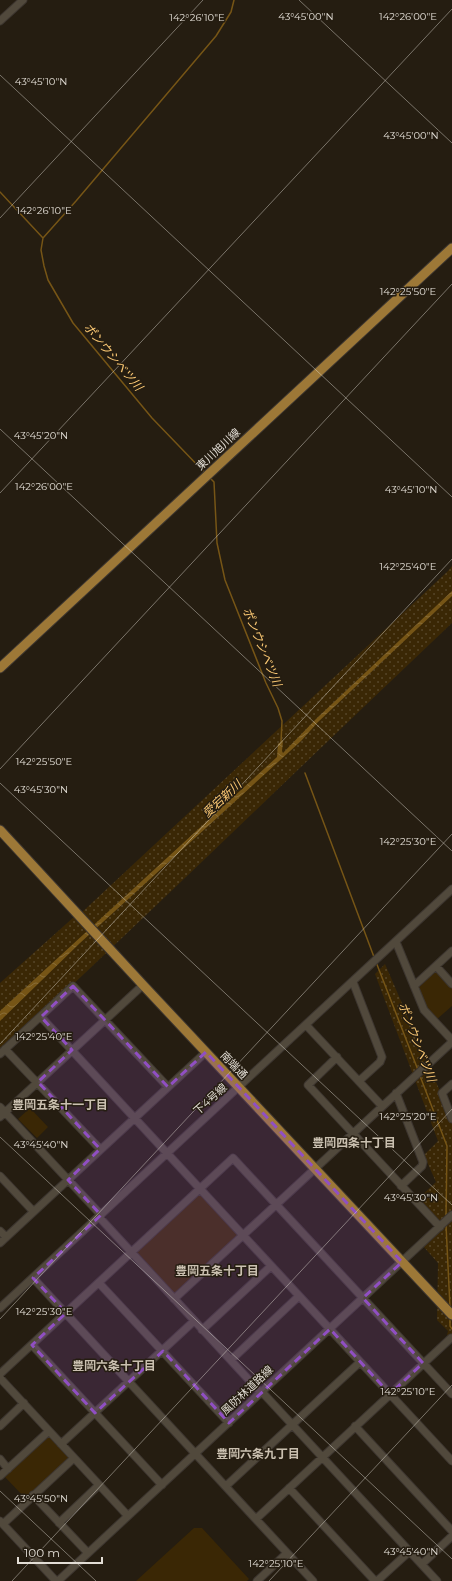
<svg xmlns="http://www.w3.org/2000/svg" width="452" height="1581" font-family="Montserrat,'Noto Sans JP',sans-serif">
  <defs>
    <pattern id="grass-dots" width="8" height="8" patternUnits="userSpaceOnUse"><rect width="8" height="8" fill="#3a2705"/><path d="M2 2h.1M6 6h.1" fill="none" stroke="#564629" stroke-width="1.8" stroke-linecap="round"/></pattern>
    <pattern id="water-waves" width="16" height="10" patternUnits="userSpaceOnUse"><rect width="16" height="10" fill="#765516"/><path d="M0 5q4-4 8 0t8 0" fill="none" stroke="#896d37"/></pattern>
  </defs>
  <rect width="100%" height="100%" fill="#251d11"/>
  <path fill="url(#grass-dots)" d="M452,566v57c-151,143 -300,288 -452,430v-70l75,-67 5,-2 368,-343z
    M385,964l67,155v91l-14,13 -21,-23 19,-18 -12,-27 14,-14 -63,-167z
    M452,1219v122l-5,-6 1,-4 -11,-11 1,-57 -15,-17z"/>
  <path fill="#3a2705" d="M436,971l16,17v18l-16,14 -10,-11 -9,-20z
    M30,1108l18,19 -11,11 -19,-19z
    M199,1193l40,43 -64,58 -38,-42z
    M48,1434l22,25 -44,40 -22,-23z
    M194,1528h8l47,51 -2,2h-111z"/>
  <path fill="url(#water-waves)" d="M452,591v5l-134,126 -17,19 -221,202 -80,78v-10l277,-254 1,-13 5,-4 -1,11 1,2 33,-34z"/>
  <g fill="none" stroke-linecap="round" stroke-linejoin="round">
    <path stroke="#765516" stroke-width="1.5" d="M0,192l43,46
      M204,472l-52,-54 -79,-95 -25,-43 -4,-14 -3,-16 2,-12 33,-37 140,-165 15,-24 3,-12
      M210,478l4,4 3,61 8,37 41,103 12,25 4,13 -1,21
      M305,773l69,184
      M376,962l42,108
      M420,1076l27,70 -1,71
      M446,1225l4,82
      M450,1319v7l2,3"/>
    <defs>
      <path id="minor" d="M0,21l23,-21
        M396,942l28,68 28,30
        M436,966l16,18
        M353,982l29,75 -2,5 -21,19
        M414,986l38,-35
        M41,1017l411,444
        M306,1025l76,81
        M5,1049l95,100
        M0,1054l73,-68 95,101
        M337,1057l-29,28 132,142
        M452,1084l-10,9 10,26
        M396,1093l27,69 -1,4 -21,20
        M0,1107l101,108
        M0,1117l143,-132
        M0,1176l33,35
        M99,1217l162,176
        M0,1231l6,6
        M0,1243l206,-191
        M33,1278l280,303
        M99,1283l130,140
        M174,1299l278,-257
        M0,1308l452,-419
        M202,1330l69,-64
        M32,1345l130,140
        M231,1360l68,-64
        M0,1374l233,-216 219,236
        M0,1378l128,138
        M262,1392l175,189
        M0,1426l24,-23
        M355,1426l97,105
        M61,1444l133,-123
        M0,1459l8,10
        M0,1476l49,-45
        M226,1486l134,-124
        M289,1488l86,93
        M33,1495l55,58
        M256,1519l195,-181
        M0,1521l56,60
        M59,1523l40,-38
        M3,1524l71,-66
        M422,1564l30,-28
        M58,1581l394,-366
        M257,1581l30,-28
        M377,1581l33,-30"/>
      <path id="major" d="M0,668l452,-420
        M0,830l143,155 309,330"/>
    </defs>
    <use href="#minor" stroke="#3d3630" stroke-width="9"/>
    <use href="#major" stroke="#3d3630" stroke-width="11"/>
    <use href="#minor" stroke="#51493c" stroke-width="7"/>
    <use href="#major" stroke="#9d7837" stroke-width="9"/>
  </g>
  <path fill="#904fc3" fill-opacity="0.2" stroke="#904fc3" stroke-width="3" stroke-dasharray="8 5" stroke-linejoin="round" d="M73,986l95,101 38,-35 196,210 -39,36 60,65 -33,31 -60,-65 -101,94 -66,-72 -68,62 -63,-68 34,-32 -33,-35 68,-63 -33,-35 32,-31 -62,-67 34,-32 -31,-33z"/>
  <path fill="none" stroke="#e2ddd5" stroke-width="1" stroke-opacity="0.45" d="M299,0l153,143M0,75l452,422M0,218l203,-218M0,429l452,422M0,493l452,-484M0,769l452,-485M0,783l452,422M0,1044l452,-485M0,1137l452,422M0,1319l452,-485M0,1491l96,90M12,1581l440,-472M269,1581l183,-196"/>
  <g text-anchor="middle" stroke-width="3" stroke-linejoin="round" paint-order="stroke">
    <g font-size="11" fill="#e2ddd5" stroke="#251d11">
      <text transform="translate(218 449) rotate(-43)" y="4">東川旭川線</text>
      <text transform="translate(234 1065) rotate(46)" y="4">南端通</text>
      <text transform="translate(210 1099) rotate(-42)" y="4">下4号線</text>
      <text transform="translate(247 1390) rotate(-43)" y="4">風防林道路線</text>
    </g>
    <g font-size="12" font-style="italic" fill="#fcc974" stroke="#251d11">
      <text transform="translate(113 357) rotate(50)" y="4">ポンウシベツ川</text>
      <text transform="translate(262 647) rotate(68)" y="4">ポンウシベツ川</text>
      <text transform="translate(222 799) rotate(-43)" y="4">愛宕新川</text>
      <text transform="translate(417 1042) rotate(69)" y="4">ポンウシベツ川</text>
    </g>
    <g font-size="12" font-weight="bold" fill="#cac0b0" stroke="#251d11">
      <text x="60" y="1109">豊岡五条十一丁目</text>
      <text x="354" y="1147">豊岡四条十丁目</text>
      <text x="217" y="1275">豊岡五条十丁目</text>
      <text x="114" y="1370">豊岡六条十丁目</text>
      <text x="258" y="1458">豊岡六条九丁目</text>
    </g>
  </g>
  <g font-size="10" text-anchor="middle" fill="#e2ddd5" stroke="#251d11" stroke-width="3" stroke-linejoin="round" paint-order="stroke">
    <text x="408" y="20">142°26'00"E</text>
    <text x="306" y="20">43°45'00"N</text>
    <text x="197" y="21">142°26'10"E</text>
    <text x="41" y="85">43°45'10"N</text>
    <text x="411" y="139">43°45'00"N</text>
    <text x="44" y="214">142°26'10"E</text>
    <text x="408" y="295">142°25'50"E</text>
    <text x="41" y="439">43°45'20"N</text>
    <text x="44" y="490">142°26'00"E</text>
    <text x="411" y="493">43°45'10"N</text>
    <text x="408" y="570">142°25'40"E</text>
    <text x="44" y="765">142°25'50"E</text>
    <text x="41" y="793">43°45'30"N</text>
    <text x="408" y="845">142°25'30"E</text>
    <text x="44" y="1040">142°25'40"E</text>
    <text x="408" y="1120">142°25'20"E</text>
    <text x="41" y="1148">43°45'40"N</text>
    <text x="411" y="1201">43°45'30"N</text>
    <text x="44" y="1315">142°25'30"E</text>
    <text x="408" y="1395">142°25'10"E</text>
    <text x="41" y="1502">43°45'50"N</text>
    <text x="411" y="1555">43°45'40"N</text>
    <text x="276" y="1567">142°25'10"E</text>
  </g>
  <path d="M18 1557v6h84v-6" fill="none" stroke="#e2ddd5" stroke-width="2"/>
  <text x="24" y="1557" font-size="12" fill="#e2ddd5" stroke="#251d11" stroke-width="3" paint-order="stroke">100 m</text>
</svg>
